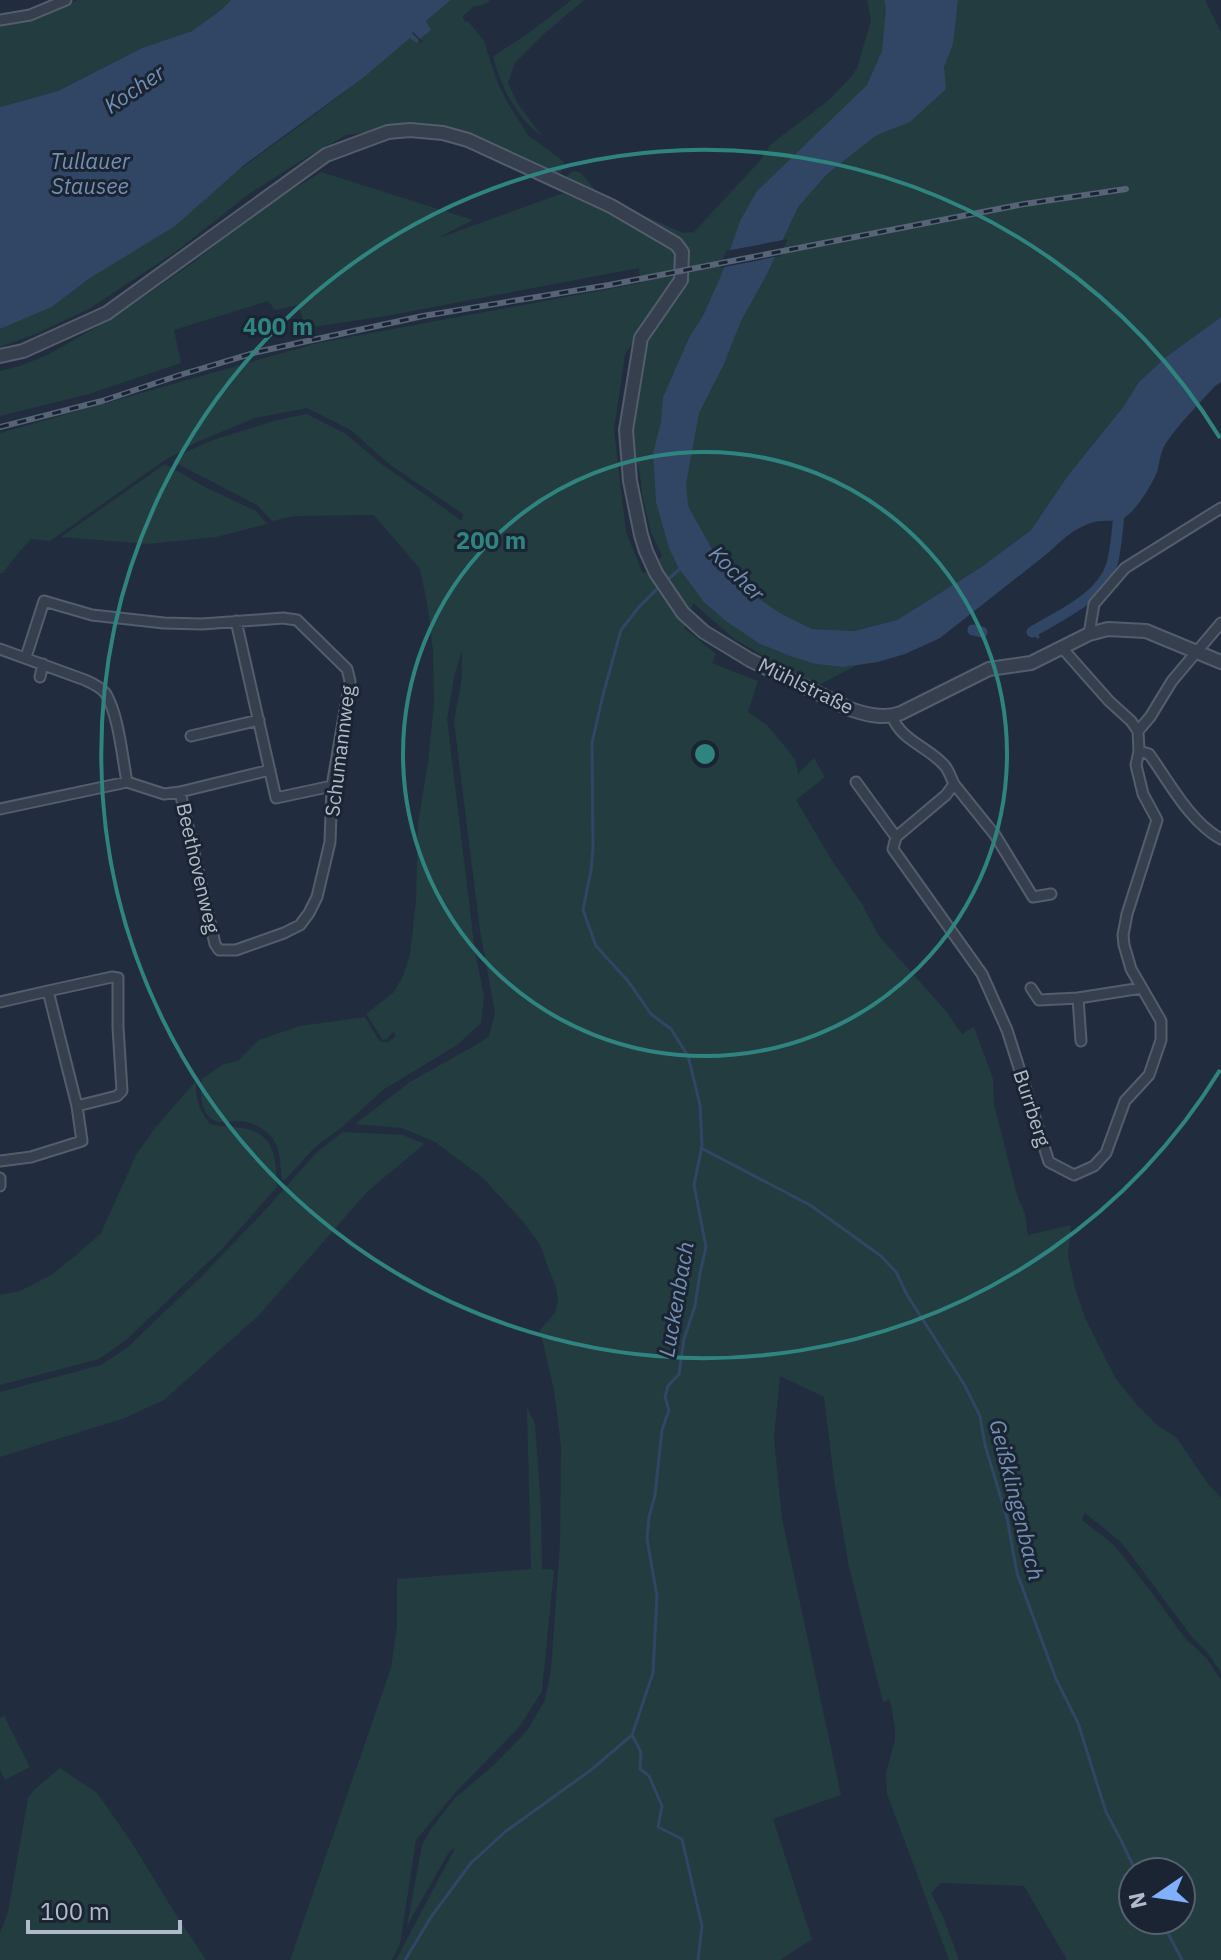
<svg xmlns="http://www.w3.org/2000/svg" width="1221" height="1960" font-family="'IBM Plex Sans',sans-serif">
  <rect width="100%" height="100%" fill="#212d3e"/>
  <path fill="#233c3f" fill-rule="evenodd" d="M78,0h153l-10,10 -29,21 -50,17 -84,43 -58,16v-83l41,-8z
    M451,0h39l-4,4 -13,3 -11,10 4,5 2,-1 16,20 13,40 10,21 21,33 35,26 1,7 -3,4 -9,2 -67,-32 -103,-11 -36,4 -42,24 -55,35 -71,56 -89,59 -51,24 -38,14v-18l52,-22 35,-27 215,-156 61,-46 47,-41 5,6 4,-3 2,3 2,-2 -3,-2 11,-9 -5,-9z
    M572,0h12l-39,33 -30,30 -7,20 10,21 24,32c-25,-16 -42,-51 -49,-80l33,-21z
    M867,0h338l16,32v285l-55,40 -28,26 -14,23 -55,68 -38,56 -51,38 -83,52 -43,11 -42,-2 -30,-15 -22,30c32,13 64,28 99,20l-44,23 -82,-49 -40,-35 -9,25 32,26 -4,9 46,18 -10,31 19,13 28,34 3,15 16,-16 11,19 -29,23 35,59 31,45 17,32 66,74 17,24 12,-7 19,52 1,25 23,91 8,19 3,21 43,-10 -3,30 7,33 11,32 30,59 21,26 21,21 18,11 32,47 13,14v175l-13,-20 -16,-16 -70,-94 -37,-30 -3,7 32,25 36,45 34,47 22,21 15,22v280h-154l-43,-74 -83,-3 -10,10 13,26 15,41h-10l-62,-166 -1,-21 9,-33v-12l-5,-28 -7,2 -34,-135 -15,-88 -10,-82 -44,-21 -6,61 8,82 59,276 -68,24 39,120 -32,21h-384l59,-112 -6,4 -42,74 15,-81 9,-16 24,-31 39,-33 33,-34 18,-31 6,-31 9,-125 1,-98 -7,-56 -14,-60 15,-17 3,-11 -2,-14 -16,-43 -14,-20 -43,-47 -48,-36 -33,-14 -47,-4 55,-42 71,-40 8,-6 6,-23 -15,-83 -26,-209 8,-43v-28l-8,27 -7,42 28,233 9,44 -3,27 -24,22 -74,45 -41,37 -27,20 -30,33h-3c-2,-12 -1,-28 -7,-38 -7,-12 -23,-21 -37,-21 -8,0 -17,3 -25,-1 -13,-8 -13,-28 -11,-41l20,-14 17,-5 20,-20 41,-14 65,-9 13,22 3,3h7l8,-6 -2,-5 -7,8 -4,1 -17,-26 28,-22 10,-18 6,-20 6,-53 2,-78 10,-60 6,-60 -1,-52 -5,-43 -8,-39 -46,-54 -79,1 -23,5 -15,-16 -85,-44 14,-9 27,-12 64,-20 30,-6 39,20 33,28 83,59 1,-7 -74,-50 -38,-34 -44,-22 -52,10 -58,24 -32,18 -115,81 -19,-2 -17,19 -11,15h-3v-140l318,-90 323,-60 -2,-15 -253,48 -80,12 -8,-23 -23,5 -7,-9 -94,29 7,33 -92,31 -89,22v-45l20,-5 27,-11 71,-40 76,-53 59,-48 68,-42 152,48 -37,19 127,-46 53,23 10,2 45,30 4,8 1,17 -7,14 -20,34 -24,33 -11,76 12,102 16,40 4,1 16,-17 -11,-24 -9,-38 -2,-20 -8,-30 1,-33 11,-62 41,-70 1,-30 -5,-8 -21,-14 -88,-43 -5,-8 6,-5 8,2 19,23 83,37 11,-1 65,-70 12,-18 58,-44 22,-23 6,-9 14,-48zM1133,1872h48v48h-48z
    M165,464l40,23 51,24 11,13 -51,13 -68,7 -87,-7z
    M196,1081c-1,18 3,29 14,43 11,3 21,2 32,4 34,5 34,32 35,59l-56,63 -95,90 -27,19 -99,26v-90l20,-4 31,-16 23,-18 27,-24 35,-78 19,-27z
    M343,1132l60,3 21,9 -57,48 -108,123 -95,85 -39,18 -125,39v-65l101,-27 26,-17 74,-71 58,-60 58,-65z
    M527,1408l8,16 6,82 1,63 12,1 -12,121 -22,35 -65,67 -39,47 -16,104 -8,16h-102l101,-292 6,-43v-46l134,-10z
    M4,1716l26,51 -25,13 -5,-10v-52z
    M60,1768l37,25 35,50 41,67 33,50h-206v-27l8,-21 20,-114 7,-9z"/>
  <path fill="#314665" d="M231,0h220l-25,21 5,9 -11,9 -7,-7 -1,1 7,7 -3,3 -6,-5 -47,40 -119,87 -69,61 -88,54 -35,27 -52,22v-222l58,-16 84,-43 50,-17 29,-21z
    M884,0h74l-5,44 -9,23 2,22 -36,33 -33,13 -16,12 -34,27 -29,33 -31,67 -26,47 -18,45 -24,47 -13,71 2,22 40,72 52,35 32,16 42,2 43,-11 83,-52 51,-38 38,-56 55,-68 14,-23 28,-26 55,-40v65l-6,4c-16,18 -35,36 -49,57 -6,9 -6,19 -9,29 -6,14 -17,32 -28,42 -10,10 -22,5 -35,8 -19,5 -32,18 -46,31l-108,85 -35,16 -27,8 -35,5 -28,-3 -25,-8 -30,-12 -34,-23 -22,-19 -26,-35 -9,-19 -13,-46 -3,-49 8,-31 2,-25 26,-59 15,-24 19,-43 17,-50 17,-30 110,-106 15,-34 4,-44z"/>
  <path fill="#212d3e" d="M788,239l-8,17 -60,12 6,-17z"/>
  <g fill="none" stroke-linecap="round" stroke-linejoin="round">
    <path stroke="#314665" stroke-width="3" d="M666,581l15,-13
      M1032,632l6,5
      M701,1148l109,57 71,51 15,16 11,23 57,89 16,32 5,29 22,73 10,55 39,106 22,44 28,89 15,28 15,32
      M632,1735l9,17 -1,17 9,7 13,30 -4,21 24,12 20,87 -4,34
      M1161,1920l21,40
      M405,1960l26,-43 40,-54 35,-32 85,-61 41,-35 21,-62 4,-77 -10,-57 2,-22 6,-22 7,-65 7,-20 -4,-13 3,-11 11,-12 5,-35 11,-33 5,-33 6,-26 -12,-62 8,-39 -2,-41 -12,-49 -17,-27 -20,-15 -23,-33 -32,-35 -13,-36 8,-40 2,-21 -1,-106 11,-48 18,-65 18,-23 21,-21"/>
    <path stroke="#314665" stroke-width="11" d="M973,630l9,2
      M1032,632c28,-17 70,-34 80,-68 5,-18 5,-38 8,-56"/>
    <defs>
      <path id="minor" d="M0,20l30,-5 36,-15
        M236,621l40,177 56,-12
        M1089,634l5,-30 31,-36 96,-60
        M0,649l85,31c7,3 16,7 21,14 13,23 16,62 21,88
        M26,657l18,-56 48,14 72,8 38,1 81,-6 14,2 50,49 3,12 -18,105 -2,56 -13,55 -8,16 -9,12 -16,8 -48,17h-17l-4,-6 -35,-152
        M40,677l3,-13
        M892,716c9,25 37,31 53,50 4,5 6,12 9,18l-8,11 -50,42 -3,12 89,125 25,56 42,132 25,13 20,-9 12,-13 19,-52 24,-26 12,-35v-19l-30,-52 -7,-24 -1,-10 4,-21 30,-94 -14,-26 -7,-29 3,-14 -1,-20 -7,-10 -22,-20 -46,-52
        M1138,731l12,-14 22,-36 49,-58
        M191,736l68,-16
        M1139,751l10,3c21,29 40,67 72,85
        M856,782l40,55
        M954,784l41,51 38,62 18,-3
        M0,809l127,-27 37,12 16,-2 90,-22
        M1031,988l8,12 39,-2
        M48,991l64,-14 6,1v49l4,64 -5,5 -40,10
        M0,1002l48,-11 29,115 5,35 -51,16 -31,4
        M1081,1041l-3,-43 64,-10
        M0,1178v8"/>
      <path id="tertiary" d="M0,356l23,-5 84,-38 219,-158 62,-23 22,-2 33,3 25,7 143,66 65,38 6,8 -1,28 -40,58 -15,92 4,51 11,54 5,16 10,22 27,40 21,19 46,28 100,49c17,6 34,10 51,4l88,-44 42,-6 58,-29 19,-5 38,2 75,31"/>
    </defs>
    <use href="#minor" stroke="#535d6c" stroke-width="13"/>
    <use href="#tertiary" stroke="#535d6c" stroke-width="16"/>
    <use href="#minor" stroke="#353f4e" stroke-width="9"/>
    <use href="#tertiary" stroke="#353f4e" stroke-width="12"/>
    <defs>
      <path id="rail" d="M0,427l102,-26 78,-26 77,-23 166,-36 186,-31 415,-81 102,-15"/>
    </defs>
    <use href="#rail" stroke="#576376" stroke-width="6"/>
    <use href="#rail" stroke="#1a2433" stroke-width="3" stroke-dasharray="9" stroke-linecap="butt"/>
  </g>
  <g fill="none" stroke="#2f8480" stroke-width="4">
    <circle cx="705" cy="754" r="302"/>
    <path d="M1220 1070A604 604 0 1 1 1220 438"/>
  </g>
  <g text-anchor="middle" stroke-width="6" stroke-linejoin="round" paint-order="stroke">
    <g font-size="20" fill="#b1baca" stroke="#1a2433">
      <text transform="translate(806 686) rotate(26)" y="7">Mühlstraße</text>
      <text transform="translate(340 751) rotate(-83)" y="7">Schumannweg</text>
      <text transform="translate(198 868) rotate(77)" y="7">Beethovenweg</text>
      <text transform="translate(1032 1108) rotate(72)" y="7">Burrberg</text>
    </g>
    <g font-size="22" font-style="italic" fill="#758fb4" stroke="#1a2433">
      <text transform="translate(134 89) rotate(-34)" y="8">Kocher</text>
      <text x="90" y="169">Tullauer<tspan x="90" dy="25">Stausee</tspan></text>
      <text transform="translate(737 573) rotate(45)" y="8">Kocher</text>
      <text transform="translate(676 1299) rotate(-80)" y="8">Luckenbach</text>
      <text transform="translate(1017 1500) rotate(76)" y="8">Geißklingenbach</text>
    </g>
  </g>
  <circle cx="705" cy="754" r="12" fill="#2f8480" stroke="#1a2433" stroke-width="4"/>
  <g font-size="24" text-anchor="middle" font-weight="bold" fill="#2f8480" stroke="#1a2433" stroke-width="6" stroke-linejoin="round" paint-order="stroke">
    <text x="278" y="335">400 m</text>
    <text x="491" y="549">200 m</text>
  </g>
  <g transform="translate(1157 1896) rotate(257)"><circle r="38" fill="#1a2433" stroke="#56606f" stroke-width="2"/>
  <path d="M0-6L14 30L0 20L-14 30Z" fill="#80afff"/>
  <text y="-12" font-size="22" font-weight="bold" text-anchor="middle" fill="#b1baca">N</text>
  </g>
  <path d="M28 1920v12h152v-12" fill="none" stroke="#b1baca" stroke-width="4"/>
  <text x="40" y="1920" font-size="24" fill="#b1baca" stroke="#1a2433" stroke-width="6" paint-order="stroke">100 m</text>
</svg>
